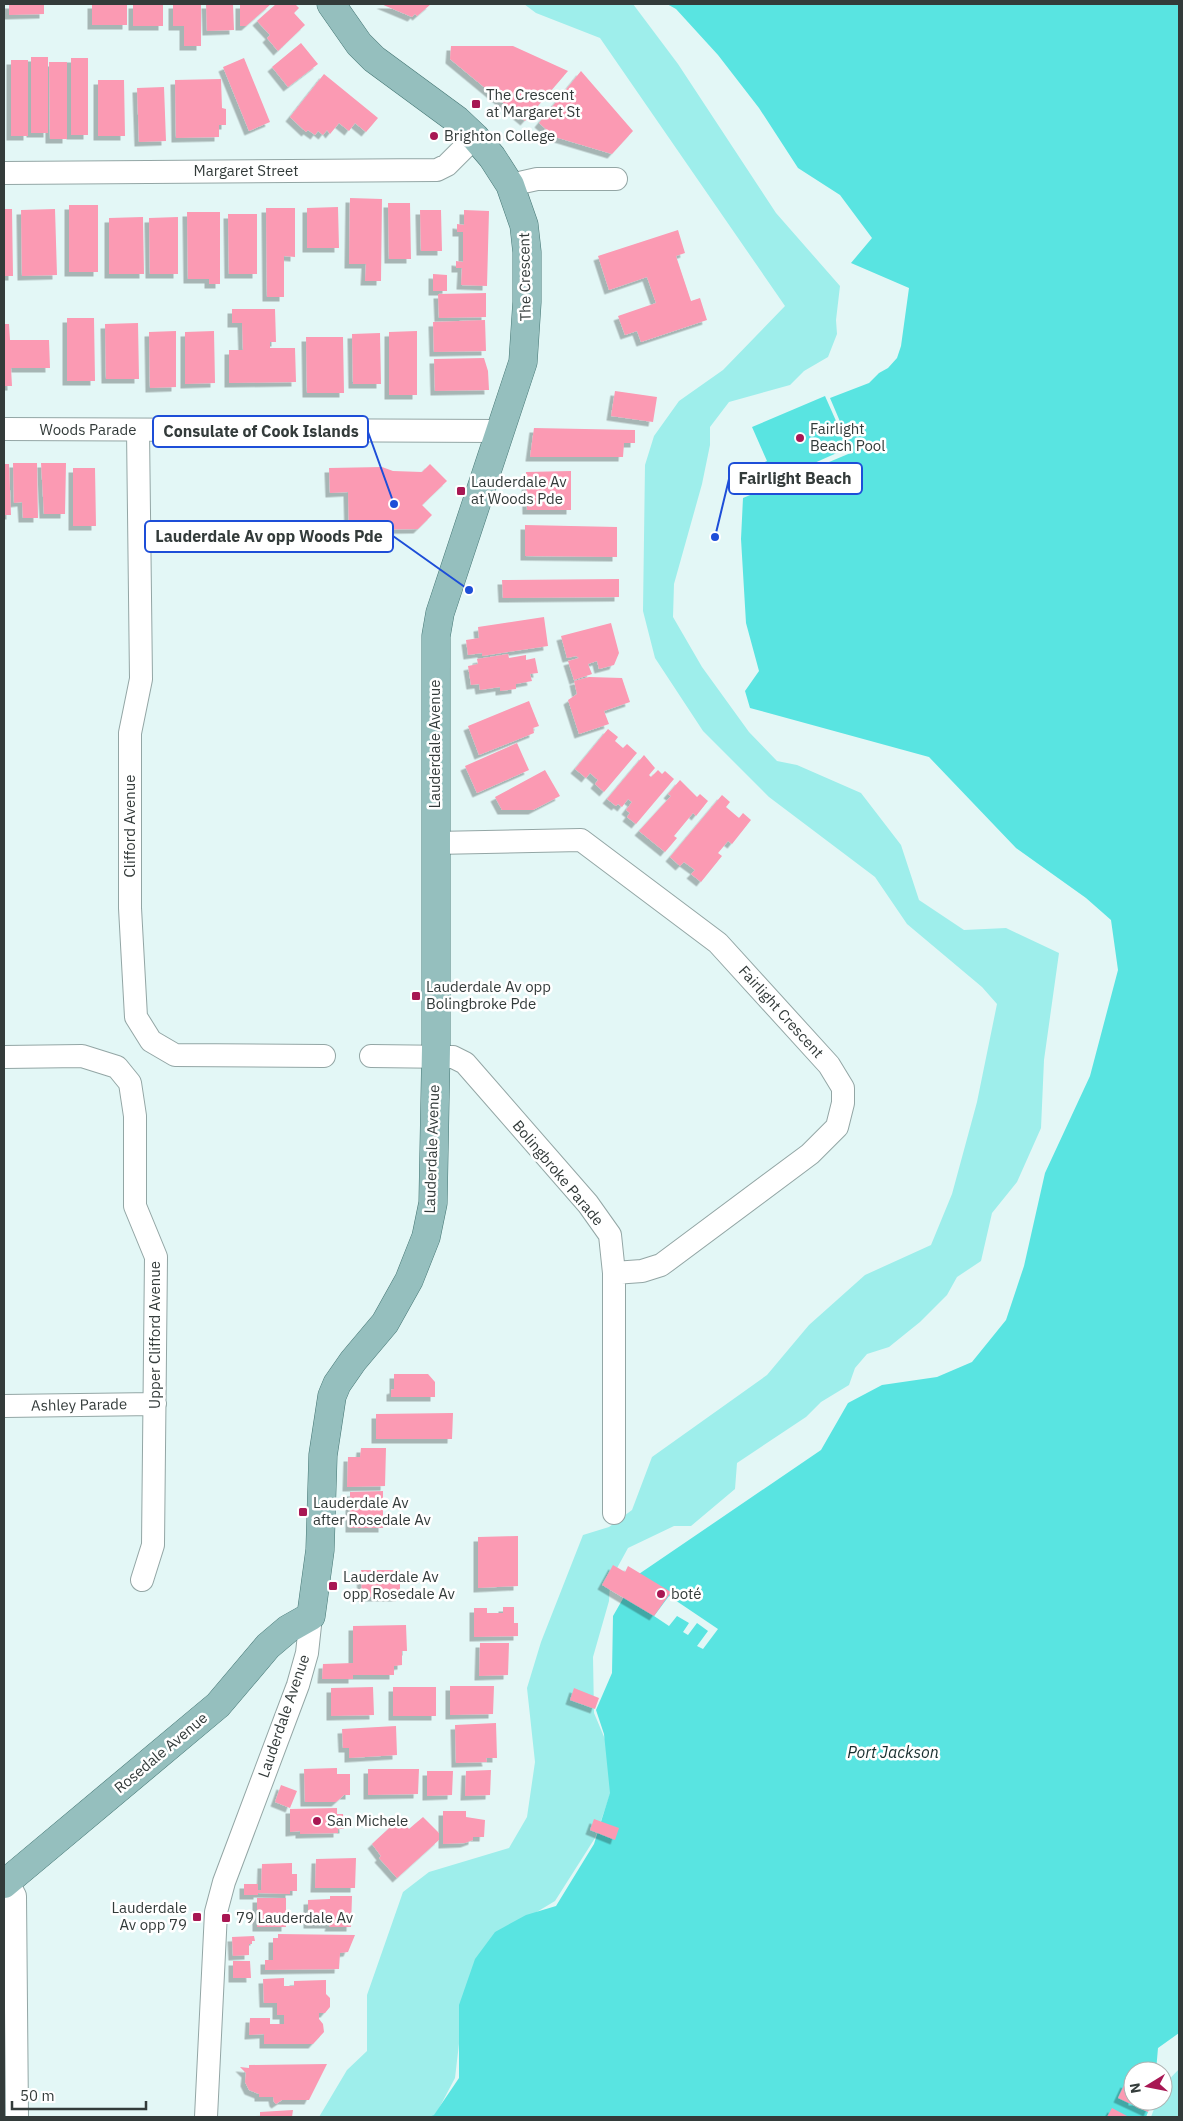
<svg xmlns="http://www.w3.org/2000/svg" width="1183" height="2121" font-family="'IBM Plex Sans',sans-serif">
  <defs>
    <filter id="shadow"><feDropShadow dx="-4.5" dy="4.5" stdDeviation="0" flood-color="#0004"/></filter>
  </defs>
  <rect width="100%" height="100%" fill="#e3f7f6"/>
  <path fill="#9eeeeb" d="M524,4h109l45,60 98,149 64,73 -4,34 1,14 -9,23 -24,14 -14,14 -61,17 -19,25v18l-8,39 -28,100 -1,33 29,50 47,65 28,29 20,4 64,28 40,52 18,55 45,30 42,-2 53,25 -15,107 -3,68 -24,54 -25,31 -11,48 -24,16 -10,18 -27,27 -31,25 -22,7 -12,14 -6,17 -28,17 -15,15 -69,46 -2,26 -44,37h-17l-46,22 -18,33 -1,20 -16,56 1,56 16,38 4,32 -19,55 -40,63 -65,39 -30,95 -5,43 -19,36 -4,3h-113l28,-47 20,-19v-56l36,-103 26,-20 80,-24 18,-31 8,-55 -8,-74 14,-46 42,-107 26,-8 23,-17 20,-53 115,-82 42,-50 56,-50 66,-30 21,-51 25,-92 20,-98 -15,-17 -75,-63 -32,-47 -106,-80 -66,-66 -48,-73 -12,-47 2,-146 9,-29 25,-35 44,-31 62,-64 -185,-268 -64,-25z
    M1179,2069v48h-28l6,-16h6c0,-15 6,-22 16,-32z"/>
  <path fill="#59e4e1" d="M667,4h512v2029l-21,15 -2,23h-23v30l15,11 -2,5h-717l5,-2 25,-37v-73l16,-46 20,-27 31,-17 30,-9 38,-62 16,-51 -6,-59 -8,-24 16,-37 1,-57 23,-40 185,-126 27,-47 34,-18 55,-8 35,-15 34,-42 18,-54 21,-93 45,-97 28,-106 -7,-50 -25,-22 -70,-50 -87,-91 -179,-49 -5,-17 14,-20 -13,-48 -5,-84 2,-41 110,-46 -23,-54 39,-15 10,-10 9,-5 9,-10 4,-12 8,-58 -58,-25 21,-25 -32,-43 -42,-27 -39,-60 -41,-53 -42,-46z
    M825,396l23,52 -106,47 2,-24 23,-10 -15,-34z"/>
  <path fill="#e3f7f6" d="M669,1596l49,33 -15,20 -6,-3 11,-15 -11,-8 -9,12 -5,-3 6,-9 -12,-7 -8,10 -15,-10z"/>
  <path fill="#fb9ab3" filter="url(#shadow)" d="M9,4h35v10l-35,1z
    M92,4h35v21h-35z
    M133,4h30v22h-30z
    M173,4h28v42h-17v-20h-11z
    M206,4h27l1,26 -27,1z
    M240,4h31l-25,22h-6z
    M276,4h19l4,4 -5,5 11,12 -27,26 -11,-13 3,-3 -13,-14z
    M381,4h50l-14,12 -2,-2 -3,3z
    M301,43l17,21 -30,23 -16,-20z
    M451,46h62l55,25 -43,50 -75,-62z
    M31,57h17v76h-17z
    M71,58h17v77h-17z
    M244,58l26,64 -21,9 -26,-64z
    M11,60h17v76h-17z
    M49,62h18v77h-17z
    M581,71l52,60 -21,23 -57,-17 -16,-14z
    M324,74l54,44 -12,14 -11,-9 -6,8 -10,-8 -9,11 -3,-4 -4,5 -5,-4 -3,4 -7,-5 -2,2 -16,-15z
    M221,79l1,29 4,1v16h-7v12l-43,1 -1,-58z
    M98,80h26l1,56h-27z
    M164,87l2,54 -27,1 -2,-54z
    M350,198l32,1 -1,82h-16l1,-17h-17z
    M388,203h22l1,56h-22z
    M69,205h29v67h-29z
    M338,207l1,41h-32v-40z
    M266,208h29v49l-11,-1v41h-17z
    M4,209h8l1,67h-9z
    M55,209l2,66 -35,1 -1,-66z
    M420,210h21l1,41h-21z
    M464,210l25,1 -2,75 -26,-1 1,-17h-6v-7l7,1v-30h-6v-8l7,1z
    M187,212h33v72h-11v-5h-21z
    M228,214h29v60h-28z
    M143,217l1,57h-35v-56z
    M178,217v57h-28l-1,-56z
    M678,230l7,23 -9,3 15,45 9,-3 7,22 -66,22 -4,-11 -12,4 -7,-19 38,-13 -9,-26 -38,13 -11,-34z
    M433,274l14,1v16h-14z
    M486,293v24l-47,1 -1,-24z
    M232,309h43l1,33h-6v6h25l1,34 -67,1v-33h14l-1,-27h-10z
    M67,318h27l1,63h-28z
    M485,320l1,31 -52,1 -1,-30z
    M138,323l1,56h-33l-1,-55z
    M4,324h5l1,16h39l1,28h-39l1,18h-8z
    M176,331v56l-26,1 -1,-56z
    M214,331l1,52 -30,1v-52z
    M417,331v64h-28v-63z
    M380,333l1,51h-28l-1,-50z
    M306,337h37l1,56h-37z
    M484,358l4,13 1,19 -54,1 -1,-32z
    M615,391l42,6 -4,25 -42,-6z
    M534,428l101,2v13h-11l-1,14h-93z
    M13,463h24l1,55h-15l-1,-16 -8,1z
    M41,463h25l-1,51h-21z
    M4,464h5l2,51h-7z
    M430,464l17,17 -25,24 10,10 -14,14 -69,1 -1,-38 -18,1 -1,-25 53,-1 11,4 29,1z
    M73,468h22l1,58h-23z
    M571,471v39h-44l-1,-38z
    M525,525l92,2v30l-92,-1z
    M619,579v18l-116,1 -1,-18z
    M544,617l4,29 -66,10v-3l-14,2 -2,-15 13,-2 -1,-11z
    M611,623l8,30 -5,12 -15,4 -2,-8 -9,3 4,10 -18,6 -6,-19 11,-3 -3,-2 -9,2 -6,-22z
    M508,654l1,4 17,-3v5l9,-2 3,15 -8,1 2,7 -16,3v5l-16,2v-4l-20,3 -1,-6 -8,1 -3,-19 10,-2 -1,-5z
    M589,677l33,1 8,24 -26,9 5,13 -30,10 -11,-34 9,-6 -3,-13z
    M529,701l10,25 -6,2 1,5 -55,22 -11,-29z
    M608,729l10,8 -3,4 8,7 4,-4 10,9 -33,39 -9,-8 3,-4 -8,-7 -4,5 -11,-9z
    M517,743l12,27 -52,23 -12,-27z
    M644,755l11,13 -6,7 2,2 7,-7 4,4 3,-3 9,8 -38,45 -9,-7 3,-4 -4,-3 6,-8 -4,-3 -6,8 -4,-3 -2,2 -9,-7z
    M545,770l15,26 -27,14h-31l-7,-13z
    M680,780l17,17 3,-3 8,7 -12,15 -3,-3 -19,23 3,2 -12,14 -26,-21 32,-35 -3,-2z
    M722,795l8,7 -4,5 13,11 4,-5 8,7 -19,24 -4,-3 -10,12 4,3 -21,26 -10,-8 4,-4 -11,-8 -4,4 -10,-9z
    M394,1374h34l7,8v15h-44v-7l3,-1z
    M453,1413l-1,26h-76v-25z
    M361,1448h25l-1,38 -38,1 1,-30h12z
    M383,1491v37h-33v-36z
    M518,1536v50l-40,2v-51z
    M613,1565l12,7 3,-6 43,26 -17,24 -52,-31z
    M361,1570h39v27h-38z
    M503,1607h11v16h4v13l-44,1v-29h13v5h16z
    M406,1625l1,26h-5v14l-8,1v9h-41v4h-31l1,-15 30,-1v-37z
    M480,1643h29l-1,32 -29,1z
    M450,1686h44l-1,28 -43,1z
    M373,1687l1,28 -43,1v-28z
    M393,1687h43v29h-43z
    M574,1688l25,10 -4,11 -25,-9z
    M496,1723l1,35h-11l1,4 -31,1 -1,-38z
    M396,1726l1,29 -48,3v-10h-6l-1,-19z
    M337,1768v6h13v21h-6l-8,7h-31l-1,-33z
    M368,1769h51l-1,25 -50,1z
    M491,1770l-1,25 -25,1 1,-25z
    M427,1771h26l-1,24 -25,1z
    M281,1785l16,6 -7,17 -15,-6z
    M337,1808v6h6l1,15h-6v4l-38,1v-3l-10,1v-23z
    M443,1811h23v6l19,3 -1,17h-11v3l-8,3 -22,1z
    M423,1817l16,16v7l-42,38 -18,-20 2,-2 -9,-12 28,-26 9,11z
    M594,1819l25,9 -4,12 -25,-10z
    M356,1858l-1,30h-40l1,-29z
    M292,1863v11h5v17h-7v3l-32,-1v2h-14v-11h14v6h3l1,-26z
    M330,1896h22l-1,31h-22l1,-3h-22v-24l22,-1z
    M257,1898h29v29h-29z
    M278,1934l77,1 -7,17 -8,1 -1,16 -74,1v-10h8v-22h5z
    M254,1936l1,5h-3v3h-3v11l-16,1 -1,-19z
    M233,1961h17l1,17h-18z
    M284,1978v8h10v-5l32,-1v14l4,4v9l-5,6h-6v6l4,5 1,8 -11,12h-49v-10l-15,1 1,-17h20v6h14v-9h-7v-12h-13l-1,-24z
    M327,2064l-18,36h-27l-6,4 -2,-2 -1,-5h-14v-3l-10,-4 -4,-8 1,-9 -6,-6 9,1v-3z
    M1125,2083l8,4v14h20l-5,11 -30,-14z
    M1112,2108l17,9h-22z
    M293,2110l-1,7h-32v-5z"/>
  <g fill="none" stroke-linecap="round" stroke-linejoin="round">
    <defs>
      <path id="minor" d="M4,173l433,-3 10,-5 28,-28
        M510,185l27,-6h79
        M4,429l497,2
        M138,430l3,249 -11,54v175l6,109 15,24 24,14 149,1
        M435,843l146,-3 137,103 111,122 14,23v15l-6,24 -27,27 -149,111 -19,6 -28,2
        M371,1056l82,1 12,6 123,141 22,31 4,38v240
        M4,1057l78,-1 35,11 13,16 5,33v90l21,51 -3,288 -11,35
        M4,1406l151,-2
        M7,1881l8,15 2,221
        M206,2117l10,-205 8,-30 74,-197 9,-32 4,-37"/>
      <path id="major" d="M4,1884l214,-179 50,-59 20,-17 23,-13 9,-66 3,-95 9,-59 5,-12 16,-23 32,-38 24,-43 17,-43 7,-34 3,-155v-412l4,-23 83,-251 4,-60v-50l-3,-27 -14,-40 -18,-28 -17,-20 -18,-17 -83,-61 -15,-15 -28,-40"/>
    </defs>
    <use href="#minor" stroke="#93a6a5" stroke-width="24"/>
    <use href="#major" stroke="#457674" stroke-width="29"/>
    <use href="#minor" stroke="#fff" stroke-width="22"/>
    <use href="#major" stroke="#95bfbe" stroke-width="28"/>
  </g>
  <g fill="#a81753" stroke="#fff" stroke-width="2">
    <rect x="471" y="99" width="10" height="10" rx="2.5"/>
    <circle cx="434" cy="136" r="5"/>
    <circle cx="800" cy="438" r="5"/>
    <rect x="456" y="486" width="10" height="10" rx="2.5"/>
    <rect x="411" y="991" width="10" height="10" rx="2.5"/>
    <rect x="298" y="1507" width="10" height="10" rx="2.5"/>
    <rect x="328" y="1581" width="10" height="10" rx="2.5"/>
    <circle cx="661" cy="1594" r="5"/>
    <circle cx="317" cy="1821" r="5"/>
    <rect x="192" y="1912" width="10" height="10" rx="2.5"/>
    <rect x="221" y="1913" width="10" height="10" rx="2.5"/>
  </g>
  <g text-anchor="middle" stroke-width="5" stroke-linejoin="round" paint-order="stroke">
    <g font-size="15" fill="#333b3a" stroke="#fff" text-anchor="start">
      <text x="486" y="100">The Crescent<tspan x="486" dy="17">at Margaret St</tspan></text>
      <text x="444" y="141">Brighton College</text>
      <text x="810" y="434">Fairlight<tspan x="810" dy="17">Beach Pool</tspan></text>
      <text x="471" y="487">Lauderdale Av<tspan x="471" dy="17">at Woods Pde</tspan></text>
      <text x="426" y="992">Lauderdale Av opp<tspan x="426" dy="17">Bolingbroke Pde</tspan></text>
      <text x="313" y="1508">Lauderdale Av<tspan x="313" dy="17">after Rosedale Av</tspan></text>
      <text x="343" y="1582">Lauderdale Av<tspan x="343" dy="17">opp Rosedale Av</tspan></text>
      <text x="671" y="1599">boté</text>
      <text x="327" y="1826">San Michele</text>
      <text x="187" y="1913" text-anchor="end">Lauderdale<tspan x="187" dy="17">Av opp 79</tspan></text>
      <text x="236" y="1923">79 Lauderdale Av</text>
    </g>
    <g font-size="15" fill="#333b3a" stroke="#fff">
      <text x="246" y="176">Margaret Street</text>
      <text transform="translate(525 277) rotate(-91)" y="5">The Crescent</text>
      <text x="88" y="435">Woods Parade</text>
      <text transform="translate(435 744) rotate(-90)" y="5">Lauderdale Avenue</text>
      <text transform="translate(130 826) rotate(-90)" y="5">Clifford Avenue</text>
      <text transform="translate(781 1012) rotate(48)" y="5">Fairlight Crescent</text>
      <text transform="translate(432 1149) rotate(-88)" y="5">Lauderdale Avenue</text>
      <text transform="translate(558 1173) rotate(50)" y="5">Bolingbroke Parade</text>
      <text transform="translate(155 1335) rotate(-90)" y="5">Upper Clifford Avenue</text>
      <text transform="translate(79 1405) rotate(-1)" y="5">Ashley Parade</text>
      <text transform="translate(284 1716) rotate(-71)" y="5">Lauderdale Avenue</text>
      <text transform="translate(161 1753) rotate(-40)" y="5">Rosedale Avenue</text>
    </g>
    <g font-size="16" font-style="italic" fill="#172e2e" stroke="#fff">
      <text x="893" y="1758">Port Jackson</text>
    </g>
  </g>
  <path fill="none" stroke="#1d4ed8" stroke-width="2" d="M394 504L368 432M715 537L729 479M469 590L393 536"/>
  <g fill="#1d4ed8" stroke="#fff" stroke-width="2">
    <circle cx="394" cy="504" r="5"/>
    <circle cx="715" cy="537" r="5"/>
    <circle cx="469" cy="590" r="5"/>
  </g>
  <g fill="#fff" stroke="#1d4ed8" stroke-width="2">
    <rect x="153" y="416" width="215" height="31" rx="5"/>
    <rect x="729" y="463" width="133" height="31" rx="5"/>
    <rect x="145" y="521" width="248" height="31" rx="5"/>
  </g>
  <g font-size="16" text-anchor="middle" font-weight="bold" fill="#333b3a">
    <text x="261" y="437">Consulate of Cook Islands</text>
    <text x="795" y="484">Fairlight Beach</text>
    <text x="269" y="542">Lauderdale Av opp Woods Pde</text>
  </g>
  <rect width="1183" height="2121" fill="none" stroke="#333b3a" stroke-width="10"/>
  <g transform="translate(1148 2086) rotate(260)"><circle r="24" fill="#ffffff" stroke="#adb1b0"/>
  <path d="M0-4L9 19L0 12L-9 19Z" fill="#a81753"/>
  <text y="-8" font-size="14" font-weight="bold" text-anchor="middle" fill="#333b3a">N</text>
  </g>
  <path d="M12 2101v8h134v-8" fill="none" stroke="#333b3a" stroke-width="2.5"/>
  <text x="20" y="2101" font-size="15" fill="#333b3a" stroke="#ffffff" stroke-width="4" paint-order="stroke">50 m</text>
</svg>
